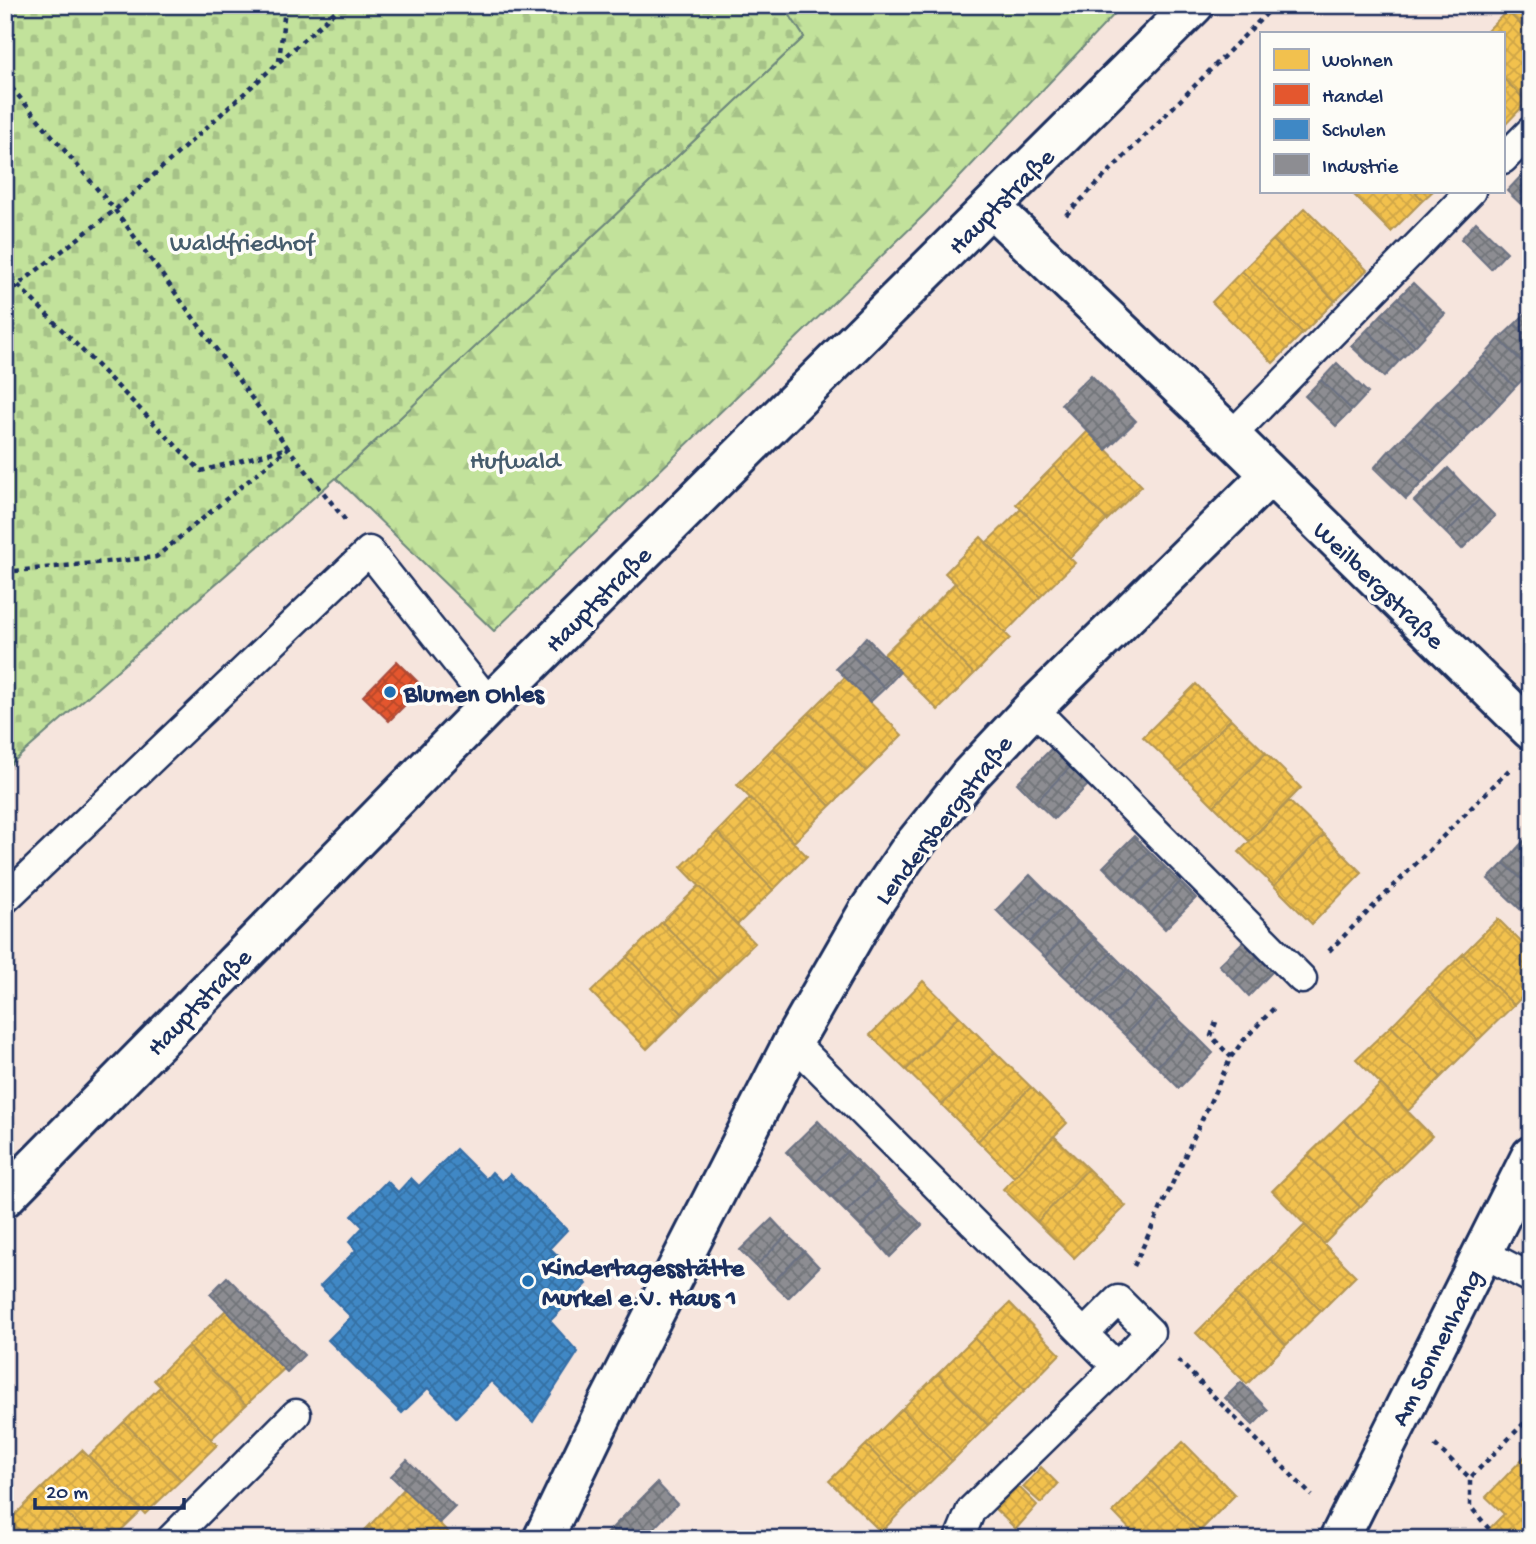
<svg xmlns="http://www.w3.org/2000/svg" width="1536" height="1544" font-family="'Gochi Hand',sans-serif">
  <defs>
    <pattern id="forest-firs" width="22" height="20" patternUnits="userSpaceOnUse" patternTransform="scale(1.75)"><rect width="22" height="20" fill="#c2e29b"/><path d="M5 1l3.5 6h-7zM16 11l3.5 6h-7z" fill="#a6c288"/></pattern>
    <pattern id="cemetery-stones" width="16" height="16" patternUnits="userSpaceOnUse" patternTransform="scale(1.75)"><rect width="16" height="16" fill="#c2e29b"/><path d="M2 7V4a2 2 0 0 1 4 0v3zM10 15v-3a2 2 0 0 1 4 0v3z" fill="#a6c288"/></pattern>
    <pattern id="homes-cross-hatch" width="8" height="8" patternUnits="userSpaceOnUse" patternTransform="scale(1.75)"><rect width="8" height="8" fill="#f2c14e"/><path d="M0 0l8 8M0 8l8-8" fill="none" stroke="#cfa646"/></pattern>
    <pattern id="shops-cross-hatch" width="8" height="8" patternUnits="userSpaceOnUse" patternTransform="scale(1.75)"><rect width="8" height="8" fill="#e4572e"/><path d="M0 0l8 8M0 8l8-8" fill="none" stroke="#b8482a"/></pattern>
    <pattern id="schools-cross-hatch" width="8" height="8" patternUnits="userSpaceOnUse" patternTransform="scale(1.75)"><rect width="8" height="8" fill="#3f88c5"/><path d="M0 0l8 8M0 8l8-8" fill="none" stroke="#3470a3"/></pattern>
    <pattern id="industry-cross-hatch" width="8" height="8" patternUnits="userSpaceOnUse" patternTransform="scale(1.75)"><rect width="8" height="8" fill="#8d8d92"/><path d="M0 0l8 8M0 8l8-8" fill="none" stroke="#72747a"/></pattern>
  </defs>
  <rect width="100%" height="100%" fill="#f6e5dd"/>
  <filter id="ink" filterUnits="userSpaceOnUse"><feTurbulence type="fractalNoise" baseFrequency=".0143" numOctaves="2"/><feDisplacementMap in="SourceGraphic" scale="14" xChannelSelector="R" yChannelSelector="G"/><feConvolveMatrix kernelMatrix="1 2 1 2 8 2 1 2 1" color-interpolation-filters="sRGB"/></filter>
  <g filter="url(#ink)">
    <path fill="url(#forest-firs)" stroke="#6e887c" stroke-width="2" d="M783,5h340l-198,209 -431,417 -158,-153 468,-441z"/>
    <path fill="url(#cemetery-stones)" stroke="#6e887c" stroke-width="2" d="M5,5h778l21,32 -468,441 -331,291z"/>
    <path fill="url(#homes-cross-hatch)" stroke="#b29553" stroke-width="2" d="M1513,5h18v30l-24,-24z
      M1507,11l24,24v63l-4,4 -24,-24v-45h-18z
      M1503,78l24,24 -24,25z
      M1350,191h64l9,9 -32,32z
      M1414,191h19l-10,9z
      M1305,208l62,62 -32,31 -62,-61z
      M1273,240l62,61 -32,32 -61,-62z
      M1242,271l61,62 -30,30 -61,-61z
      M1088,431l54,55 -35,34 -53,-54z
      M1054,466l53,54 -37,38 -54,-54z
      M1021,509l54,54 -35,34 -54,-54z
      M981,537l59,60 -35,36 -60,-60z
      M955,583l55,55 -36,36 -54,-55z
      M920,619l54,55 -36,36 -55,-55z
      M845,677l57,58 -36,36 -57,-58z
      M1196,684l35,35 -52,52 -36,-34z
      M809,713l57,58 -36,35 -57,-58z
      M1231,719l35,34 -52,53 -35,-35z
      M773,748l57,58 -36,36 -57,-57z
      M1266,753l35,35 -52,53 -35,-35z
      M750,798l57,58 -34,34 -56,-58z
      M1289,801l35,34 -50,51 -35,-34z
      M717,832l56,58 -36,35 -56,-58z
      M1324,835l38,38 -50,51 -38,-38z
      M699,886l56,57 -37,36 -56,-57z
      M1498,919l33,33v36l-17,17 -51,-51z
      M662,922l56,57 -35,35 -56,-57z
      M1463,954l51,51 -36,35 -51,-51z
      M627,957l56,57 -36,35 -56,-57z
      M923,981l36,35 -53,54 -36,-35z
      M1427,989l51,51 -37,37 -50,-51z
      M959,1016l36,36 -53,53 -36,-35z
      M1391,1026l50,51 -33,34 -52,-52z
      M995,1052l36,35 -53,54 -36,-36z
      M1381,1084l51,52 -37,36 -51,-52z
      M1031,1087l36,36 -53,54 -36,-36z
      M1344,1120l51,52 -35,35 -52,-52z
      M1054,1136l34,33 -51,53 -34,-33z
      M1308,1155l52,52 -36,37 -52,-53z
      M1088,1169l38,37 -52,52 -37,-36z
      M1305,1225l51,51 -35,35 -51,-52z
      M1270,1259l51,52 -35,34 -51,-51z
      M1235,1294l51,51 -39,39 -51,-51z
      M1010,1303l50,51 -35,36 -51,-52z
      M226,1310l58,59 -38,36 -58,-59z
      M974,1338l51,52 -37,35 -50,-51z
      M188,1346l58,59 -35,34 -57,-59z
      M938,1374l50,51 -36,36 -50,-52z
      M160,1387l57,58 -36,35 -57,-58z
      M902,1409l50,52 -36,35 -50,-51z
      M124,1422l57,58 -36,34 -56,-58z
      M1183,1442l52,53 -35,36 -53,-54z
      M866,1445l50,51 -35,36 -52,-51z
      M82,1450l60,60 -30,29h-20l-50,-51z
      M1525,1456l6,5v78h-52l25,-25 -18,-17z
      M1041,1467l17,17 -17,19 -18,-16z
      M1147,1477l53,54 -9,8h-52l-26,-27z
      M1017,1485l20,20 -21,24 -22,-21z
      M42,1488l50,51h-64l-18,-19z
      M404,1489l35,34 16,16h-73l-13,-13z
      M10,1520l18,19h-23v-15z
      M369,1526l13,13h-26z
      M655,1527l12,12h-25z"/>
    <path fill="url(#shops-cross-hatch)" stroke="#a84b3c" stroke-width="2" d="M397,661l26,26 -34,34 -26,-25z"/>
    <path fill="url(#schools-cross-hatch)" stroke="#346da6" stroke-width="2" d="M456,1149l30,30 6,-7 10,10 8,-8 57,56 -17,18 37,36 -37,37 28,31 -45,70 -42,-41 -35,36 -28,-29 -26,25 -74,-73 23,-23 -31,-31 36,-36 -7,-8 14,-15 -11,-11 35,-35 11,11 13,-14 8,8z"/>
    <path fill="url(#industry-cross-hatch)" stroke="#6b7182" stroke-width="2" d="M1531,166v17l-9,-8z
      M1522,175l9,8v31l-24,-23z
      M1476,222l31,30 -16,17 -30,-30z
      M1413,283l32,31 -15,16 -32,-32z
      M1398,298l32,32 -15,16 -33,-32z
      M1531,308v32l-16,-16z
      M1382,314l33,32 -16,15 -32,-31z
      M1515,324l16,16v31l-32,-32z
      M1367,330l32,31 -15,16 -33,-31z
      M1499,339l32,32 -16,16 -31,-31z
      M1484,356l31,31 -15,16 -32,-31z
      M1337,363l31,30 -16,17 -31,-30z
      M1468,372l32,31 -15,16 -33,-31z
      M1091,375l45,46 -30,29 -45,-46z
      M1321,380l31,30 -16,16 -31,-30z
      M1452,388l33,31 -16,16 -33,-32z
      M1436,403l33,32 -16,16 -32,-32z
      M1421,419l32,32 -16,16 -32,-32z
      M1405,435l32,32 -15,16 -33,-32z
      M1389,451l33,32 -16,16 -32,-31z
      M1448,468l15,16 -33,33 -16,-16z
      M1463,484l16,16 -33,33 -16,-16z
      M1479,500l16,16 -33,33 -16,-16z
      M866,637l34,35 -15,16 -34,-34z
      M851,654l34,34 -15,14 -34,-34z
      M1053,747l19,18 -36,37 -19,-19z
      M1072,765l18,18 -36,36 -18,-17z
      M1531,834v23l-12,-11z
      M1134,836l15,15 -31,31 -15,-15z
      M1519,846l12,11v31l-27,-25z
      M1149,851l16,16 -31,31 -16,-16z
      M1504,863l27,25v10l-11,11 -32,-30z
      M1165,867l15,15 -30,32 -16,-16z
      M1030,875l16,16 -34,35 -16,-16z
      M1180,882l16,16 -31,31 -15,-15z
      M1046,891l17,16 -34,35 -17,-16z
      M1063,907l15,15 -33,35 -16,-15z
      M1078,922l17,16 -34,35 -16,-16z
      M1095,938l16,15 -34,35 -16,-15z
      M1244,941l14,15 -24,24 -15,-15z
      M1111,953l16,16 -35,35 -15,-16z
      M1258,956l15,15 -24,25 -15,-16z
      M1127,969l16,16 -34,35 -17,-16z
      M1143,985l16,15 -34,35 -16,-15z
      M1159,1000l16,16 -34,35 -16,-16z
      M1175,1016l17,16 -35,34 -16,-15z
      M1192,1032l21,21 -34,35 -22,-22z
      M818,1121l29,30 -31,31 -30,-30z
      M847,1151l15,15 -31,31 -15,-15z
      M862,1166l15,15 -31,31 -15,-15z
      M877,1181l15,15 -31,31 -15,-15z
      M892,1196l15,14 -31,31 -15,-14z
      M907,1210l15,15 -32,32 -14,-16z
      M772,1219l15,16 -31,31 -16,-16z
      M787,1235l17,16 -32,32 -16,-17z
      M804,1251l15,16 -31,31 -16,-15z
      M227,1277l77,78 -17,17 -77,-78z
      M1241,1382l27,28 -15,15 -28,-27z
      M407,1460l48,47 -16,16 -48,-47z
      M657,1483l20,21 -22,23 -13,12h-41z"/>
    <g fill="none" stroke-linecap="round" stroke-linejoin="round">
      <defs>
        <path id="service" d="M1503,159l28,-28
          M1231,436l240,-245
          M1033,708l269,271
          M5,899l364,-348 121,153
          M793,1042l291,292
          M1483,1253l48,25
          M1118,1300l32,32 -33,35 -33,-33z
          M171,1539l125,-125
          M959,1539l12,-29 146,-143"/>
        <path id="minor" d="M992,208l239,228 300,294
          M543,1539l64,-133 186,-364 74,-129 42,-62 61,-76 63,-67 237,-233
          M1339,1539l192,-383"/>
        <path id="tertiary" d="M5,1197l485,-493 704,-699"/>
      </defs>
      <use href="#service" stroke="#1b2f5e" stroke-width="33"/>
      <use href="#minor" stroke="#1b2f5e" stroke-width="44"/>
      <use href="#tertiary" stroke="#1b2f5e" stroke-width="44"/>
      <path stroke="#1b2f5e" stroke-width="4.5" stroke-dasharray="5 5" stroke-linecap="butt" d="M279,61l5,-44 -1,-12
        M5,80l110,130 173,238 -87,23 -196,-199
        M1066,215l209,-210
        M5,295l110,-85 227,-205
        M5,572l151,-15 132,-109 58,73
        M1329,951l181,-182
        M1216,1022l-5,14 20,21
        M1134,1266l97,-209 12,-16 31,-33
        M1178,1360l134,136
        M1435,1445l35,33
        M1489,1529l-19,-23v-28l61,-62"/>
      <use href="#service" stroke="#fdfcf7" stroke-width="28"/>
      <use href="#minor" stroke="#fdfcf7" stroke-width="38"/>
      <use href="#tertiary" stroke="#fdfcf7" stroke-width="38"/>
    </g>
  </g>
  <g fill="#1f6fb2" stroke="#fdfcf7" stroke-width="2.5">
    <circle cx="390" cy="692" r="7"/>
    <circle cx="528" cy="1281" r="7"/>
  </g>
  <g text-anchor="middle" stroke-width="7" stroke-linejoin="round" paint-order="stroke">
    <g font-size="26" fill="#1b2f5e" stroke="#fdfcf7">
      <text transform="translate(1000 200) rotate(-45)" y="9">Hauptstraße</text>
      <text transform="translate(1380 584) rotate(44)" y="9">Weilbergstraße</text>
      <text transform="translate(597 598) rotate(-45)" y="9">Hauptstraße</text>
      <text transform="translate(942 819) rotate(-52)" y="9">Lendersbergstraße</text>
      <text transform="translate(198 1001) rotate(-46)" y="9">Hauptstraße</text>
      <text transform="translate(1435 1347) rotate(-63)" y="9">Am Sonnenhang</text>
    </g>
    <g font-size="26" fill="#455c6d" stroke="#fdfcf7">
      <text x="242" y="250">Waldfriedhof</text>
      <text x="515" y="468">Hufwald</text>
    </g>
    <g font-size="26" font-weight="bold" fill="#1b2f5e" stroke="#fdfcf7" text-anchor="start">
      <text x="404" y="701">Blumen Ohles</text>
      <text x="542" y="1275">Kindertagesstätte<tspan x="542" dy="30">Murkel e.V. Haus 1</tspan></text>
    </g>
  </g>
  <rect width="1536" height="1544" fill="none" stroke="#fdfcf7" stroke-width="28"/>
  <rect x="14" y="14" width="1508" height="1516" fill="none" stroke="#1b2f5e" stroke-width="2.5" filter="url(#ink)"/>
  <rect x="1260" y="32" width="245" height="161" fill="#fdfcf7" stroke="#a3aaba" stroke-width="2"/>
  <rect x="1274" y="49" width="35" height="21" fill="#f2c14e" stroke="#a3aaba" stroke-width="2"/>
  <text x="1322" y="66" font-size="21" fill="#1b2f5e">Wohnen</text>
  <rect x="1274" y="84" width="35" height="21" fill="#e4572e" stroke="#a3aaba" stroke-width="2"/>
  <text x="1322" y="102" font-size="21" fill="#1b2f5e">Handel</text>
  <rect x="1274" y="119" width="35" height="21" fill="#3f88c5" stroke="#a3aaba" stroke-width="2"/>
  <text x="1322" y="136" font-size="21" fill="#1b2f5e">Schulen</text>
  <rect x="1274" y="154" width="35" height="21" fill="#8d8d92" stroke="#a3aaba" stroke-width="2"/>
  <text x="1322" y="172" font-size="21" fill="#1b2f5e">Industrie</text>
  <path d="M35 1498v10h149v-10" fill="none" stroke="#1b2f5e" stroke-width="3.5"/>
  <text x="46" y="1498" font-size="21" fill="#1b2f5e" stroke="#fdfcf7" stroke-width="5" paint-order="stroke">20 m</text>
</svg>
